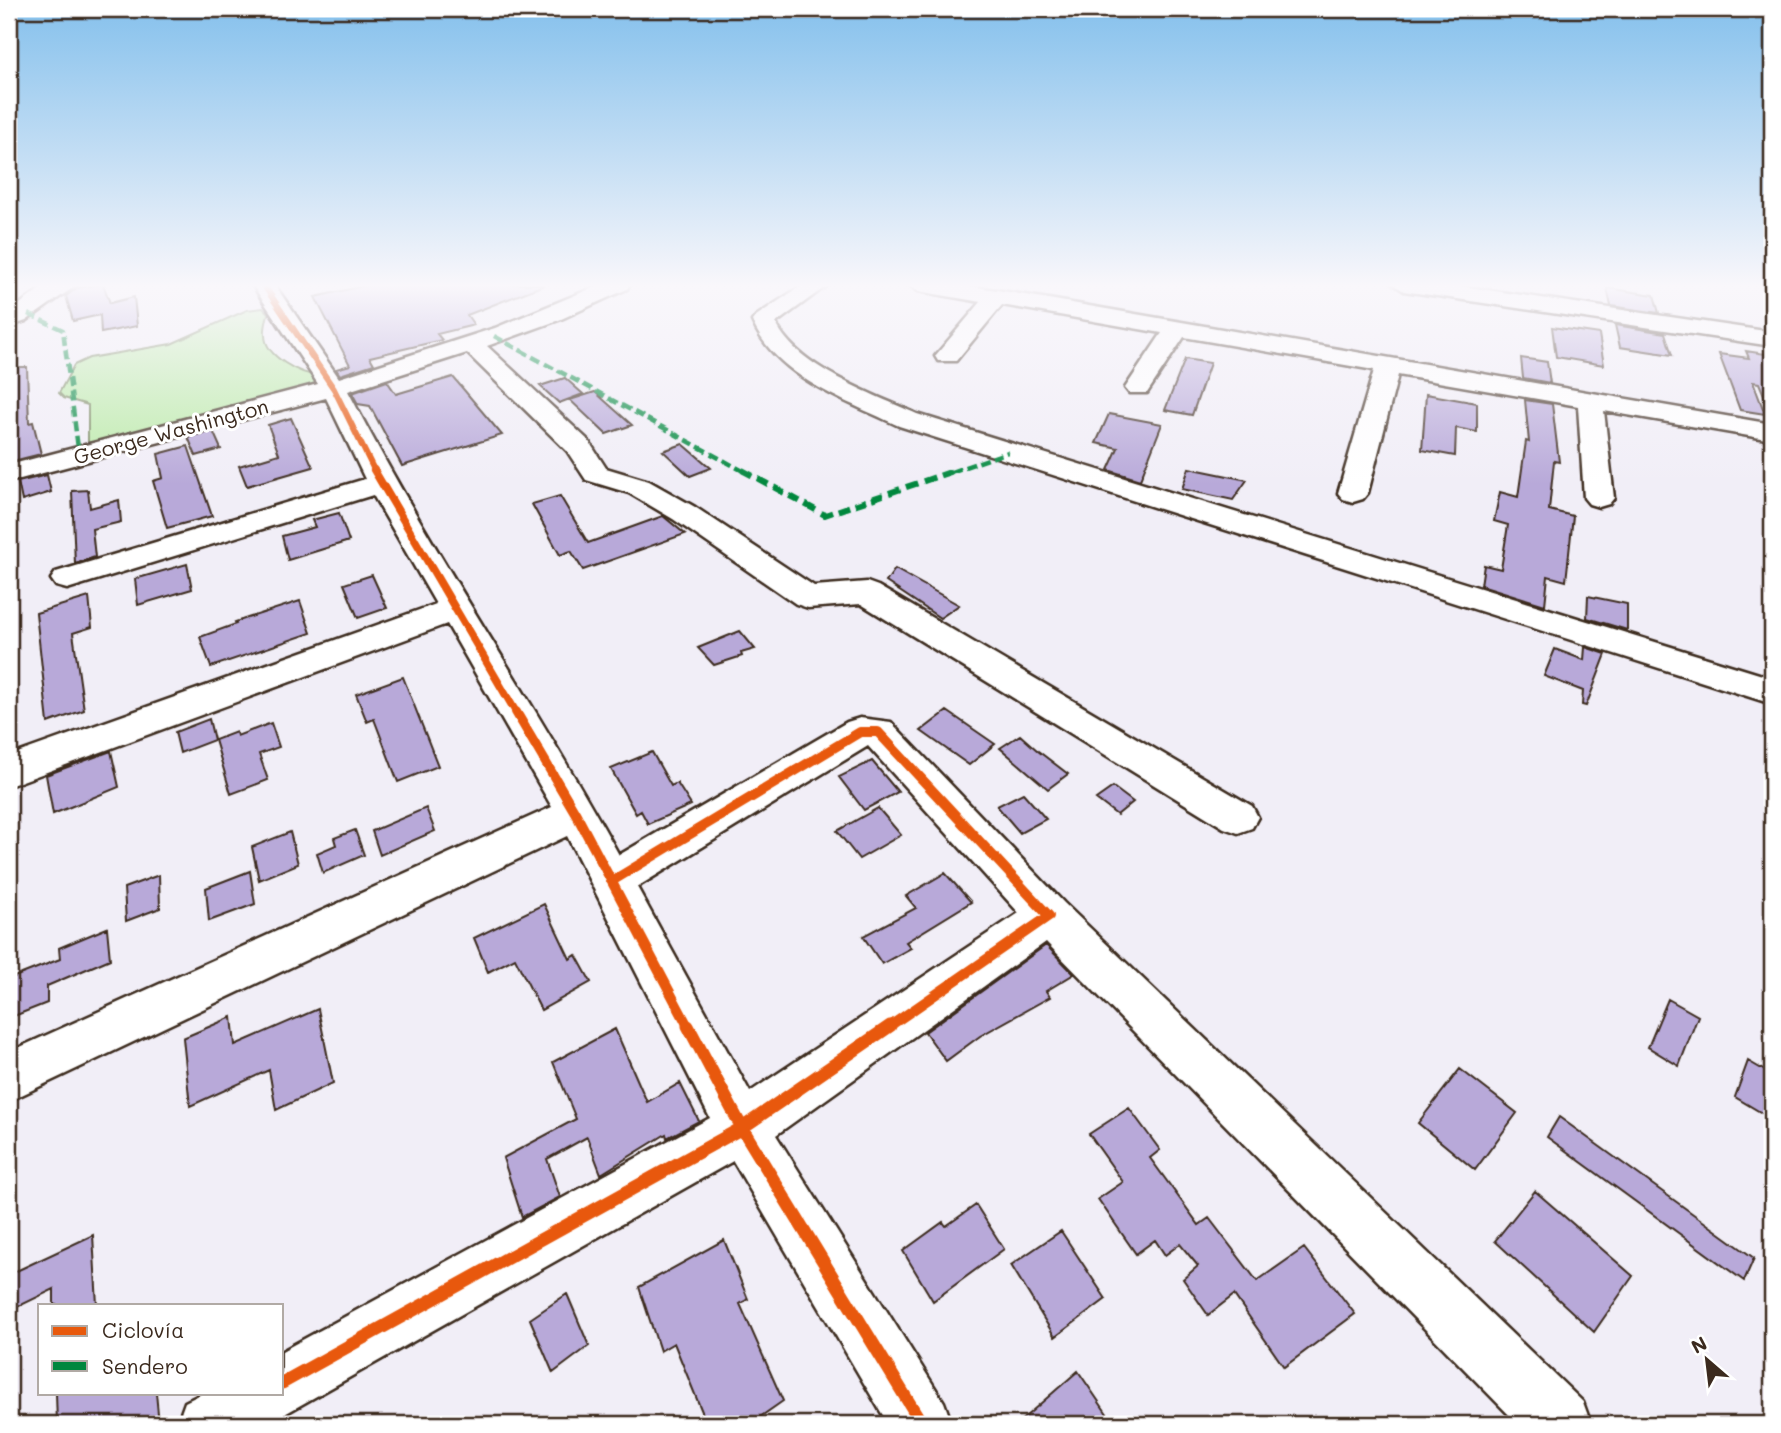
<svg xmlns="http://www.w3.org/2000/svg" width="1781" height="1433" font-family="Mali,sans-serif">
  <rect width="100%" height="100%" fill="#f1eef7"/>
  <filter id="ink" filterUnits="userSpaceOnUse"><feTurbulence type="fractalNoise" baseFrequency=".0143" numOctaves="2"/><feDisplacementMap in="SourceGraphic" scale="14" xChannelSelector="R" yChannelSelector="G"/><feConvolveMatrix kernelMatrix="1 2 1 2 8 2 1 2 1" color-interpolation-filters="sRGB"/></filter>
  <g filter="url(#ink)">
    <path fill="#bcebaa" stroke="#7c8a64" stroke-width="2" d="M263,308l5,5c-1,7 -4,15 -3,22 0,22 35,39 54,41l7,12 -224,56 -14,-2v-37l-24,-7 -5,-5 15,-28 15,-7 82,-14 76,-34z"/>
    <path fill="#b8a9d9" stroke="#3b2a1e" stroke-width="2" d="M103,284l7,19 24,-6 3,29 -36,7 -1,-18 -27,6 -7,-25 11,-8z
      M372,284h172v1l-77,30 7,10 -37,9 5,6 -72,17 4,7 -34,11 -4,-6 14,-4 -35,-68z
      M1607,288l47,7 5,18 -48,-7z
      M1615,325l50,8 7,22 -52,-8z
      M1552,327l47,7 5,31 -48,-8z
      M1746,351l26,4v59l-13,-31 -6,-1 12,32 -25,-4 -21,-56 30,4z
      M1521,358l26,4 3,21 -27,-5z
      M1185,359l25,4 -18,52 -27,-5z
      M9,367h18l2,56 4,-1 8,32 -28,7 -3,-14z
      M453,377l49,58 -100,31 -32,-60 -12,-2 -6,-11 35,-12 9,13z
      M565,378l18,16 -24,9 -19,-17z
      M595,392l37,33 -26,9 -36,-34z
      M1426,394l51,9v29l-21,-4 -1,28 -33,-6z
      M1525,400l27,4 7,58 -5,-1 -5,49 24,6 -7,65 -18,-5 -3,29 -64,-20 3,-20 17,4 7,-44 -14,-4 6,-29 18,5 8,-56 3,1z
      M1109,414l53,10 -22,56 -32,-10 10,-22 -22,-5z
      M291,418l22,49 -66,19 -8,-20 40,-12 -11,-29z
      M213,431l8,18 -25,7 -8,-19z
      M683,444l28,24 -21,8 -27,-25z
      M188,446l24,70 -45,12 -14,-47 10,-3 -5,-24z
      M1189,468l58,12 -14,20 -51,-11z
      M47,475l4,17 -29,9 -4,-19z
      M88,490l2,18 29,-8 2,22 -29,7 3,28 -20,7 -3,-73z
      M560,496l28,47 75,-27 22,18 -102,36 -12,-19 -11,4 -28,-51z
      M339,513l10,28 -61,19 -6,-24 33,-9 -3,-7z
      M187,564l5,25 -54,16 -3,-26z
      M895,569l64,36 -19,13 -54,-36z
      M372,575l15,33 -29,10 -14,-34z
      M1588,596l39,8v26l-40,-12z
      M89,597l3,30 -19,6 11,77 -36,13 -12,-110z
      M300,601l11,32 -100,34 -11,-30 36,-13 -1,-2z
      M740,631l15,18 -14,4 1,3 -28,9 -16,-17z
      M1585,647l21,7 -20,52 -4,-1 1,-14 -39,-15 11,-27 29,11z
      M403,677l35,89 -40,16 -24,-63 -7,3 -11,-28z
      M947,711l48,33 -26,21 -48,-34z
      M209,719l5,21 -34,13 -5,-21z
      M271,723l8,24 -20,7 9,26 -37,14 -16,-54 21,-8 1,4z
      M1020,735l18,16 30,23 -20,15 -48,-41z
      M111,751l8,36 -66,27 -7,-39z
      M652,752l19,34 6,-3 14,22 -43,19 -7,-13 -5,3 -25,-45z
      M872,761l26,31 -34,18 -25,-33z
      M1113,787l20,15 -16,13 -21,-16z
      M1023,793l23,26 -26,14 -23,-27z
      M426,808l9,23 -55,24 -8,-24z
      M878,808l23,27 -42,24 -22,-28z
      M355,830l9,25 -41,18 -6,-20 19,-8 -2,-7z
      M290,832l8,32 -39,16 -7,-33z
      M250,871l5,33 -46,17 -3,-33z
      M945,873l26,29 -65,40 5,6 -29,16 -19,-28 53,-28 -10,-12z
      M159,875l1,33 -34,13 -2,-33z
      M544,904l26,55 6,-4 15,27 -50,28 -26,-52 -27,14 -14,-34z
      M107,928l3,31 -63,27v17l-38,15v-39l51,-20 -1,-11z
      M1046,945l28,29 -28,17 4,6 -70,39 -34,25 -21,-29z
      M1668,999l30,17 -19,50 -31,-19z
      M318,1009l15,74 -57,27 -7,-40 -79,36 -7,-68 49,-21 3,28z
      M615,1029l32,73 33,-19 19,38 -32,17 -1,-4 -65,40 -14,-37 -40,22 13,38 -38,20 -19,-59 73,-39 -23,-57z
      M1748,1061l24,14v44l-37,-22z
      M1460,1069l57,44 -42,57 -57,-47z
      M1129,1108l31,42 -10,8 49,67 10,-7 48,63 47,-33 51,66 -71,53 -50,-72 -26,20 -25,-36 15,-13 -18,-22 -15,11 -10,-15 -19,14 -38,-55 25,-17 -34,-48z
      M1559,1117l195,141 -10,23 -197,-144z
      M1535,1191l98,85 -39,56 -99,-91z
      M976,1205l28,44 -71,52 -30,-50 40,-29 3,4z
      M1061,1231l45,68 -51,38 -44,-72z
      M93,1235l4,70h-43v-16l-45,22 1,-37z
      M724,1240l24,59 -8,5 43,97 -33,23h-43l-33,-81 -14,8 -21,-64z
      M567,1294l22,52 -36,27 -23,-54z
      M1078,1371l36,53h-97z
      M56,1393h100l3,31h-102z"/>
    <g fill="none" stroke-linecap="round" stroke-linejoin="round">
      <defs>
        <path id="minor" d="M47,284h31l-52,37 -17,6v-15z
          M252,284h22l65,94 156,-50 107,-44h28l-3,5 -68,31 -72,26 101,94 18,28 43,13 46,26 119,79 53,-4 11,4 374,220 6,11 -6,11 -14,5 -14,-5 -363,-224 -53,4 -12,-4 -123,-85 -44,-26 -43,-13 -19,-29 -100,-98 -119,38c83,161 184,306 271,464l228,-133 13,-4 31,4 173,181 519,499 8,22h-73l-472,-482 -270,193 168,267 8,22h-64l-155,-263 -466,263h-90l8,-22 18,-9h79v-42l428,-233 -143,-282 -558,265v-49l543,-245 -105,-183 -438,162v-30l427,-152 -63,-109 -306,94 -11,-3 -5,-7 5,-7 309,-93 -39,-81 -317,84v-17l309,-81zM868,746l151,167 -269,179 -113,-205z
          M804,284h25l-53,39c21,45 98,71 141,91l855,264v26l-873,-278c-52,-25 -122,-48 -147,-105l4,-5z
          M907,284h48l42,6 775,134v16l-168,-29 10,87 -5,6 -10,3 -10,-3 -5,-6 -6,-92 -180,-31 -30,118 -5,6 -10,3 -10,-3 -5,-6 36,-123 -190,-33 -37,56h-18l-4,-5 37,-55 -160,-28 -46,56h-18l-3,-5 46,-54 -63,-11z
          M1393,284h54l325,48v14l-368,-55z"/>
      </defs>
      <use href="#minor" stroke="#3b2a1e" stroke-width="5"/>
      <use href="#minor" fill="#fff" fill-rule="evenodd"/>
      <path stroke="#00873e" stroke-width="4.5" stroke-dasharray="10 4.5" stroke-linecap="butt" d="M28,314l35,16 16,126
        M494,336l251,136
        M951,472l57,-20"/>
      <path stroke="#00873e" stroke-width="6" stroke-dasharray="12 6" stroke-linecap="butt" d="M742,470l83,45 131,-45"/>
      <defs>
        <path id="cycleway-far3" d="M263,284l71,105 41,83"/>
        <path id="cycleway-far2" d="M374,470l143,244"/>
        <path id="cycleway-far1" d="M516,712l60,102 113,214
          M612,881l248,-149h18l171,184 -162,112"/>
        <path id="cycleway" d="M688,1026l54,102 180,296
          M282,1383l460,-255 148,-102"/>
      </defs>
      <use href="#cycleway-far3" stroke="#fff" stroke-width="9"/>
      <use href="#cycleway-far2" stroke="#fff" stroke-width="11"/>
      <use href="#cycleway-far1" stroke="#fff" stroke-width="14"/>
      <use href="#cycleway" stroke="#fff" stroke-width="18"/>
      <use href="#cycleway-far3" stroke="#e8590c" stroke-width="6"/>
      <use href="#cycleway-far2" stroke="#e8590c" stroke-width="8"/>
      <use href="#cycleway-far1" stroke="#e8590c" stroke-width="10"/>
      <use href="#cycleway" stroke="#e8590c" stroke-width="13"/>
    </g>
  </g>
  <linearGradient id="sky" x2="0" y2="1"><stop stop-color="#84c0ec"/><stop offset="0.59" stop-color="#f9f7fb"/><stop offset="1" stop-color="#f9f7fb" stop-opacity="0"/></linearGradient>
  <rect width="1781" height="484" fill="url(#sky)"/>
  <g text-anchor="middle" stroke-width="6" stroke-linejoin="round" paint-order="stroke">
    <g font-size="21" fill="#3b2a1e" stroke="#fff">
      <text transform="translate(171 432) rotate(-15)" y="7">George Washington</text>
    </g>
  </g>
  <rect width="1781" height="1433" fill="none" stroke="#fff" stroke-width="35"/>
  <rect x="18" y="18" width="1746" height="1398" fill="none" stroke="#3b2a1e" stroke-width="2.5" filter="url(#ink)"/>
  <rect x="38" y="1304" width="245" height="91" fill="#ffffff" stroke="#b1aaa5" stroke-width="2"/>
  <rect x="52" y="1326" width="35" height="10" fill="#e8590c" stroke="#b1aaa5" stroke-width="2"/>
  <text x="102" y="1338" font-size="21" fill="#3b2a1e">Ciclovía</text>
  <rect x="52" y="1361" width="35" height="10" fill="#00873e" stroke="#b1aaa5" stroke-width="2"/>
  <text x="102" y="1374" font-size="21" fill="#3b2a1e">Sendero</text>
  <g transform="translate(1707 1360) rotate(332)" stroke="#ffffff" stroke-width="5" paint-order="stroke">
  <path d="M0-5L12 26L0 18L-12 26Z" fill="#3b2a1e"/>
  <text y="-10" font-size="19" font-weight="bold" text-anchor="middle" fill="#3b2a1e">N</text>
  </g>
</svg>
